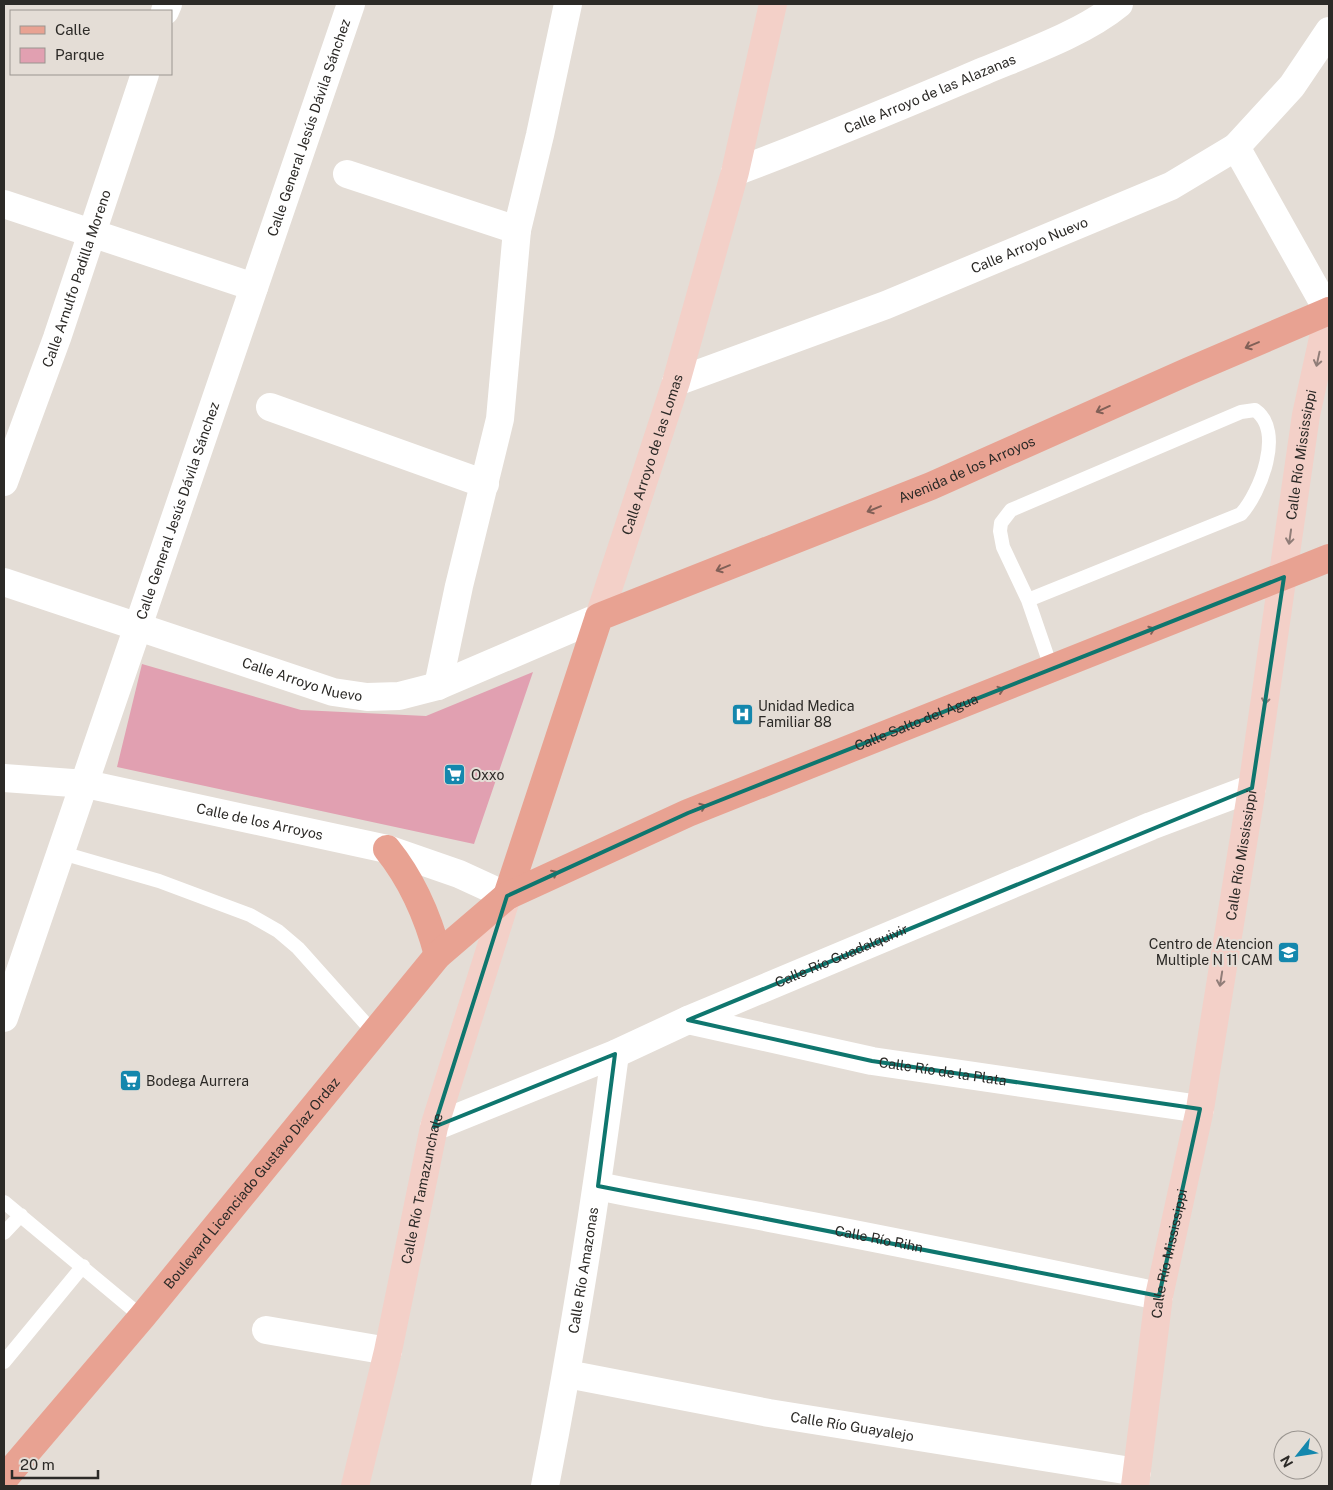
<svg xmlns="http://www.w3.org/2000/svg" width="1333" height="1490" font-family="'Public Sans',sans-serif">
  <rect width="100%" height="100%" fill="#e4ddd6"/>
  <path fill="#e1a0b1" d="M142,664l159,46 125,6 107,-44 -59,172 -357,-77z"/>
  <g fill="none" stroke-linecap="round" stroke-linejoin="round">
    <path stroke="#fff" stroke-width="14" d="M1028,600l213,-86c19,-21 44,-83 14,-104l-14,2 -230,98 -10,13 -1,8 3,16 25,53 24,70
      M62,853l97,28 91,34 28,16 20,17 76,85
      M4,1202l138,115
      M4,1233l17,-18
      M4,1362l79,-96"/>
    <g stroke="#fff" stroke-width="28">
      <path d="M165,11l3,-7"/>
      <path d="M1236,147l92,164"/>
      <path id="s1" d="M735,172c84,-31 166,-66 249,-101 43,-18 100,-38 135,-67"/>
      <path d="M347,174l170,56"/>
      <path d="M4,204l250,83"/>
      <path id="s2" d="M676,382l210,-77 285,-119 65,-39 56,-61 37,-55"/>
      <path d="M270,407l215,77"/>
      <path id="s3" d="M4,482l53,-144 88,-264"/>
      <path id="s4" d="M4,582l329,110 34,5 32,-1 39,-10 161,-69"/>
      <path d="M438,686l21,-100 41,-167 17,-189 23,-95 28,-131"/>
      <path id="s5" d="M4,778l82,6 301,65 72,25 48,22"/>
      <path id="s6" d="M4,1018l347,-1014"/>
      <path id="s7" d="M688,1020l184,41 328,48"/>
      <path id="s8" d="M434,1127l181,-73 73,-34 463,-194 101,-38"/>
      <path id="s9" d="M598,1186c64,14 129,23 193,36 123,23 246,49 368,74"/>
      <path d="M266,1330l122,21"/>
      <path id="s10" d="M567,1374l202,39 368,59"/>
      <path id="s11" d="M545,1486c28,-143 51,-287 70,-432"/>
    </g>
    <g stroke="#f3d0c8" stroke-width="28">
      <path id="s12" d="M599,617l77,-235 59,-210 38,-168"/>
      <path id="s13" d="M355,1486l33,-135 46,-224 73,-231"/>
      <path id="s14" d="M1135,1486l24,-190 41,-187 52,-321 54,-373 23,-104"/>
    </g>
    <g stroke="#e8a292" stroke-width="28">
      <path d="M387,849c25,31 41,68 51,106"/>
      <path id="s15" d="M507,896l92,-279 332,-131 258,-115 140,-60"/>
      <path id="s16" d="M4,1479l138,-162 296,-362 69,-59 181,-83 641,-255"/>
    </g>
  </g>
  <defs><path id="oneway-shaft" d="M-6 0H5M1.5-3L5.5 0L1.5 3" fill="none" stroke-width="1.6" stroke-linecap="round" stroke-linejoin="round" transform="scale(1.25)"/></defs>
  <g stroke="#816057">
    <use href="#oneway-shaft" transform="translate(1252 345) rotate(157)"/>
    <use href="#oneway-shaft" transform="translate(1103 409) rotate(156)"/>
    <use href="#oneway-shaft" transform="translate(874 509) rotate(158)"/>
    <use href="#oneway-shaft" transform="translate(723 568) rotate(158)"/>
    <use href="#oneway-shaft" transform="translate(1148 631) rotate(-22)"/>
    <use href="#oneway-shaft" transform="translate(997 691) rotate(-20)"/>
    <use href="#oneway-shaft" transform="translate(699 808) rotate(-22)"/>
    <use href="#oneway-shaft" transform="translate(551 875) rotate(-26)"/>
  </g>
  <g stroke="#907d78">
    <use href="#oneway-shaft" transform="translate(1318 359) rotate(102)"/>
    <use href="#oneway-shaft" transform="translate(1290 537) rotate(98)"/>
    <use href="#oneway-shaft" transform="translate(1266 697) rotate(99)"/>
    <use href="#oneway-shaft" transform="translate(1221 979) rotate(99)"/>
  </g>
  <path fill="none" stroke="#0f766e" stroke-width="4" stroke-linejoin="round" d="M1284,577l-32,211 -564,232 184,41 328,48 -41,187 -561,-110 17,-132 -181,73 73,-231 181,-83z"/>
  <defs>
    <symbol id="hospital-square" viewBox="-11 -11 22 22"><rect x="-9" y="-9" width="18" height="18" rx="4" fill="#1487ad" stroke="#e4ddd6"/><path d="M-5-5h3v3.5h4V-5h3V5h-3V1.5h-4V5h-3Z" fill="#fff"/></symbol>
    <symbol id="supermarket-square" viewBox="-11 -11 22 22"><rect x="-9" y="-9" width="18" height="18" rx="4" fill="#1487ad" stroke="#e4ddd6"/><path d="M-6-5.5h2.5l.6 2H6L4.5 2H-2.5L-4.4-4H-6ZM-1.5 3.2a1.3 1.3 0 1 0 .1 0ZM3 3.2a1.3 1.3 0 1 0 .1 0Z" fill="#fff"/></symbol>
    <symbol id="university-square" viewBox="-11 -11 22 22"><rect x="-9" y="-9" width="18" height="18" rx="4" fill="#1487ad" stroke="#e4ddd6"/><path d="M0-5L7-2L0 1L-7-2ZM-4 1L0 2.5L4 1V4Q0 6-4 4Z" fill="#fff"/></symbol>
  </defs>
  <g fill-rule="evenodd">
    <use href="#hospital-square" x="730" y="702" width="25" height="25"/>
    <use href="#supermarket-square" x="442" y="762" width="25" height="25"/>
    <use href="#university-square" x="1276" y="940" width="25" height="25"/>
    <use href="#supermarket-square" x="118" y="1068" width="25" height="25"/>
  </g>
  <g text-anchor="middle" stroke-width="4" stroke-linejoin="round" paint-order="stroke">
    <g font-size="14" fill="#2c2a27" stroke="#e4ddd6">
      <text dy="5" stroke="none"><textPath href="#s1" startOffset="210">Calle Arroyo de las Alazanas</textPath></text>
      <text dy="5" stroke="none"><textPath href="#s6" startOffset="941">Calle General Jesús Dávila Sánchez</textPath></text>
      <text dy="5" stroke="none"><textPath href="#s2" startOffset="379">Calle Arroyo Nuevo</textPath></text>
      <text dy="5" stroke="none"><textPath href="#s3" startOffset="216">Calle Arnulfo Padilla Moreno</textPath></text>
      <text dy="5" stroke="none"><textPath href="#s12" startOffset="171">Calle Arroyo de las Lomas</textPath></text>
      <text dy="5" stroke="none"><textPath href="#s14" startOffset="1045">Calle Río Mississippi</textPath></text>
      <text dy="5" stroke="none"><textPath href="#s15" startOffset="690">Avenida de los Arroyos</textPath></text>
      <text dy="5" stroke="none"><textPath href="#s6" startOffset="536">Calle General Jesús Dávila Sánchez</textPath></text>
      <text dy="5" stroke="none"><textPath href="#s4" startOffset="314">Calle Arroyo Nuevo</textPath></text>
      <text dy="5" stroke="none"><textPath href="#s16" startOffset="1216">Calle Salto del Agua</textPath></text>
      <text dy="5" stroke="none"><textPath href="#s5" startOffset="260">Calle de los Arroyos</textPath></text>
      <text dy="5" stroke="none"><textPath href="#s14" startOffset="640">Calle Río Mississippi</textPath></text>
      <text dy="5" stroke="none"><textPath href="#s8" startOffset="442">Calle Río Guadalquivir</textPath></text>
      <text dy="5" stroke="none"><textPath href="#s7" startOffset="260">Calle Río de la Plata</textPath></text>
      <text dy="5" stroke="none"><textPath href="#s16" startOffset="386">Boulevard Licenciado Gustavo Díaz Ordaz</textPath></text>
      <text dy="5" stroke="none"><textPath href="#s13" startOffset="305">Calle Río Tamazunchale</textPath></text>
      <text dy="5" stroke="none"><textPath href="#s9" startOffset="286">Calle Río Rihn</textPath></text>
      <text dy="5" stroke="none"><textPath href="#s14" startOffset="235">Calle Río Mississippi</textPath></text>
      <text dy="5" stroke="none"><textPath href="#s11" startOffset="219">Calle Río Amazonas</textPath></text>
      <text dy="5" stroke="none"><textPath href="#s10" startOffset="290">Calle Río Guayalejo</textPath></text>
    </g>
    <g font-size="14" fill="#2c2a27" stroke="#e4ddd6" text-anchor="start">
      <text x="758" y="711">Unidad Medica<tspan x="758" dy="16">Familiar 88</tspan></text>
      <text x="471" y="780">Oxxo</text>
      <text x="1273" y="949" text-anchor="end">Centro de Atencion<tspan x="1273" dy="16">Multiple N 11 CAM</tspan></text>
      <text x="146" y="1086">Bodega Aurrera</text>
    </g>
  </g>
  <rect width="1333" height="1490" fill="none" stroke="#2c2a27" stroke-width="10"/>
  <rect x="10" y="10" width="162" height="65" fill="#e4ddd6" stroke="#9a9590"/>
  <rect x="20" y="26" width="25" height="8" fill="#e8a292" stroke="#9a9590"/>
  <text x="55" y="35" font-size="15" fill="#2c2a27">Calle</text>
  <rect x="20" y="48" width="25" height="15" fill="#e1a0b1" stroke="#9a9590"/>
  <text x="55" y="60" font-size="15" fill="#2c2a27">Parque</text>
  <g transform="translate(1298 1455) rotate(240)"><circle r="24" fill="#e4ddd6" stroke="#9a9590"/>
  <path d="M0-4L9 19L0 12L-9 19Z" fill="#1487ad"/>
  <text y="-8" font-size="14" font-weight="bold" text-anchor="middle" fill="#2c2a27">N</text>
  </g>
  <path d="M12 1470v8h86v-8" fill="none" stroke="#2c2a27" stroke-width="2.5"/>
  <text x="20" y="1470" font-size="15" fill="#2c2a27" stroke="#e4ddd6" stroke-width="4" paint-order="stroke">20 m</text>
</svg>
